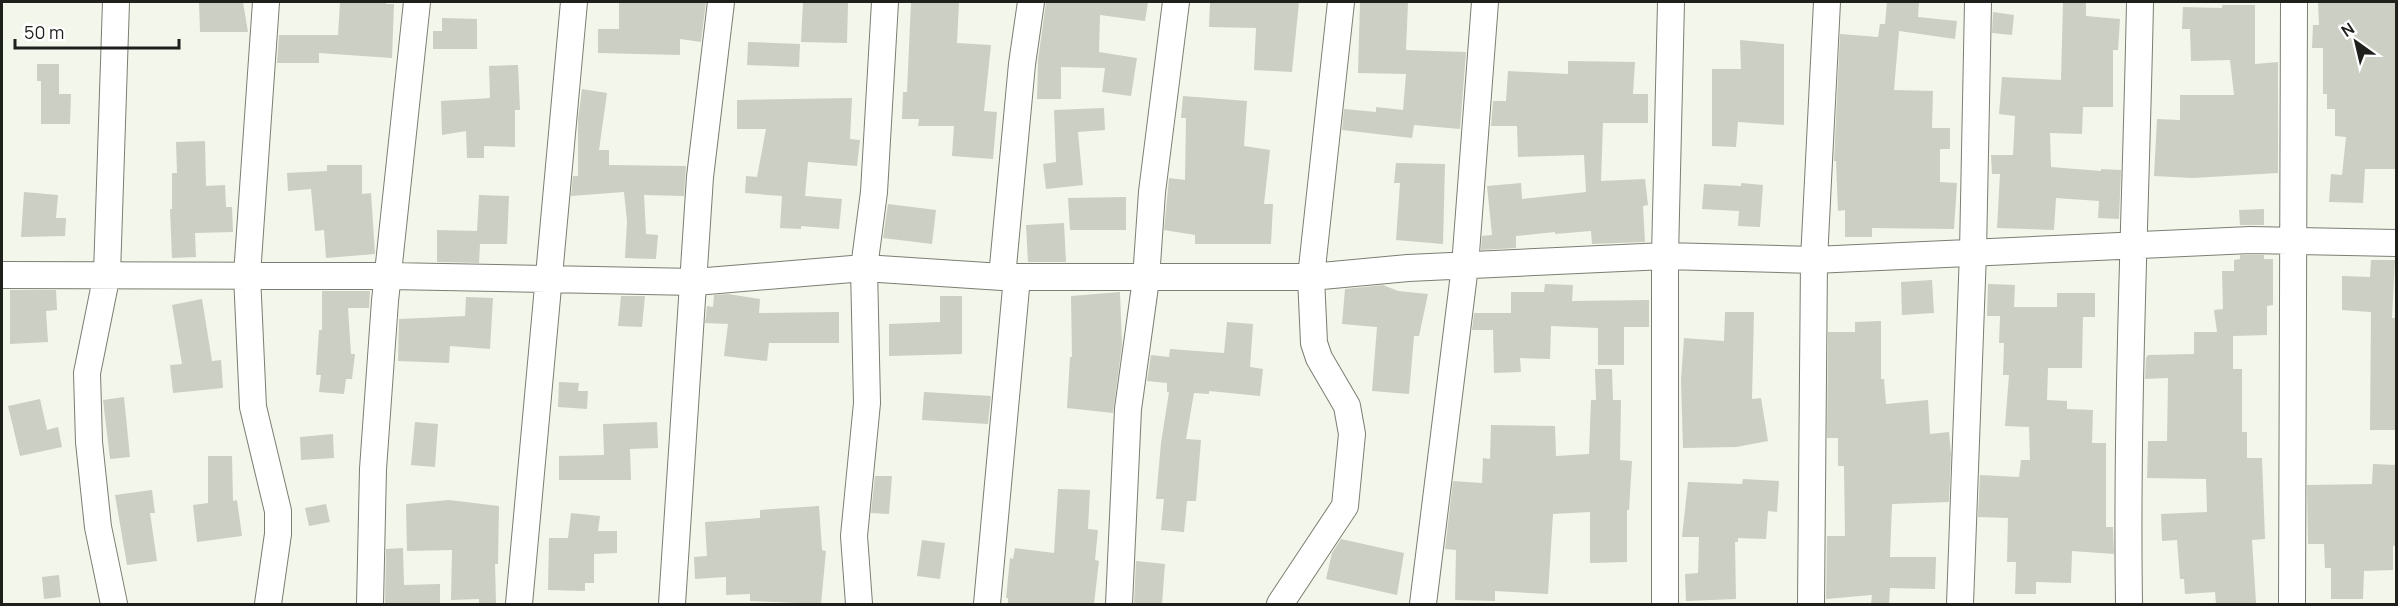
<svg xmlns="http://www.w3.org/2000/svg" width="2398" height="606" font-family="Manrope,sans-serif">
  <rect width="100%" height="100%" fill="#f3f6ea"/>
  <path fill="#cccfc3" d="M199,2h44l5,30h-48z
    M340,2h46v2h8l-2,54 -73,-5v10h-42l2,-28h59z
    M619,2h87l-5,40 -21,-3v16l-82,-2v-24h21z
    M803,2l45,1 -1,40 -46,-1z
    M911,2h48l-2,41 34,2 -7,66 13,1 -4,47 -41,-3 2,-30h-36l1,-7h-17l1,-27h4z
    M1046,2h102l-3,19 -45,-6 -1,37 38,6 -6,38 -29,-4 3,-24 -44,-1v32h-24l1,-39z
    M1210,2h89l-7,70 -38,-2 2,-42 -47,-1z
    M1360,2h48l-2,48 60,2 -6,77 -46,-4 -2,13 -70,-8 2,-21 32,3v-5l27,3 3,-36 -48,-1z
    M1887,2h32l-1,15 39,4 -2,18 -56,-8 -5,59 39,1 -1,37h18v21h-10v33l17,1 -3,46 -82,-1v9h-27v-27l-7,1 -2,-50h-2l6,-127 38,3 2,-13h5z
    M2063,2h23v14l34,3 -2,31h-5v57h-30l-1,27 -32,-1 1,34 50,4v-2l20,1 -2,49 -21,-1 1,-17 -43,-3 -2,32 -57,-2 3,-54h-8l-1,-19h22l2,-39 -16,-2 3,-37 59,3z
    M2318,2h79v167h-32l-2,34 -34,-1 2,-28 11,1 4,-38 -11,-1v-27h-8v-15h-4v-46h-11l1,-23h6z
    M2222,5h33v59l23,-2v111l-85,5 -39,-2 3,-57 23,1v-25h54l-4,-35 -39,1 -1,-32h-8l1,-22 39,1z
    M1993,12l21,3 -2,20 -20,-2z
    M442,18l35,1v30h-44v-18h9z
    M1740,40l44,4v81l-46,-3 -2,25 -24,-1v-77h29z
    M748,42l52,2 -1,23 -52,-2z
    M1568,61l67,1 -2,32h15v29h-45l-2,58 44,-2 3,26 -5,1 2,36 -53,2 -1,-13 -36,3v-2l-39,4v12l-35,2 1,-14 10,-1 -5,-49 34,-3 1,16 64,-7 -2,-37 -66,2 -1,-31h-26l2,-25h13l2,-30 60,3z
    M37,64h22v30h12l-1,30h-29v-43h-4z
    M518,65l2,45h-5v37l-31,-1v12h-17l-1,-27 -24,4 -1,-34 49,-3 -1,-32z
    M582,89l25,4 -8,57h10v15l77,1 -2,30 -40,-1 2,39 12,1 -2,24 -31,-1 2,-37 -3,-29 -53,4 2,-20h5v-57z
    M1183,96l64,5 -3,45 26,4 -6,54h9l-2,40h-76v-9l-31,-5 5,-52 16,2 1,-62h-5z
    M852,98l-2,41 10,1 -3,26 -49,-4 -3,34 37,3 -3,30 -38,-3v3l-21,-1 2,-32 -37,-3 1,-17 11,1 9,-48h-29v-29z
    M1104,108l1,22 -27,2 5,53 -37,4 -3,-25 13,-2 -2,-52z
    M205,141l1,45 19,-1 1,22h6l1,25 -38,1 1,24 -24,1 -2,-49h2v-36h5l-1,-31z
    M1396,163l49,1 -2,80 -47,-4 4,-57h-6z
    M327,165h35v29l9,-1 4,61 -49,4 -2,-28 -9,1 -4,-42 -23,2 -1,-18 40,-2z
    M1741,183l22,2 -3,42 -22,-1 1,-15 -37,-2 2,-25 37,2z
    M24,192l34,3 -2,23h10l-1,18 -44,1z
    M479,195l30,1 -2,48h-27l-1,19 -42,-1v-32l40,1z
    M1126,197v33h-56l-2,-32z
    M888,204l48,6 -4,34 -49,-6z
    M2264,209v16h-24l-1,-15z
    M1064,223l2,39h-38l-2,-37z
    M2240,255h24v4h9v46l-6,1v29l-34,1v33h9v63h5v26h15l3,81 -13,1 4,63 -40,1 -1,-12 -30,2 -1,-15h-4l-3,-39 -15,1 -1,-27 46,-2 -1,-33 -59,-1 1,-37h19l1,-63 -23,1 1,-21 2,-3 46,-1v-22h23l-3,-22 9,-1 -1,-38h12v-11l6,-1z
    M2371,260h24l-3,58h5v112h-27l1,-118 -29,-2v-34l28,1z
    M1932,280l2,33 -32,2 -1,-33z
    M1545,284l28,1 -1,16 77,-1v27h-25v38h-26v-37l-47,-2 -1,33 -30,-1 1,14 -27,1 -1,-43h-21l2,-17h37v-21h33z
    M1988,284l27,1 -1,22h43v-14h38v24h-12l-1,51h-34l-1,32 20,1v8l26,1 -1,33h14v84h7l1,27 -42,-3 -1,32 -35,-1v12h-21l1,-32h-9l1,-44 -30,-1 2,-42 39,2 2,-17h9l-1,-33 -24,-1 4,-51h-6l1,-32h-5l1,-27h-13z
    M1383,285l15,6 30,3 -9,42h-5l-5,58 -37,-3 5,-64 -35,-3 3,-35z
    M10,290h46l1,20 -11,1 2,31 -38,2z
    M322,291h48l-1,17h-21l3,46h4l-3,25h-6l-2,15 -25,-2 2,-17h-5l3,-45h3z
    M1120,292l2,53 -9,68 -46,-5 3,-51h2l-1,-61z
    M728,294l32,5 -1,14 80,-1v31h-70l-2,18 -43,-5 4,-32 -23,-1 2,-17 6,1 1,-12z
    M621,296h24l-3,31 -24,-1z
    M940,296h22v58l-73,2v-32l51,-2z
    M466,297l27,1 -3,51 -40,-3 -1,17 -51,-2 1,-42 66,-3z
    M202,299l10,62 9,-1 2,28 -50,5 -3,-28 12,-1 -10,-59z
    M1725,312h29l-2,87 9,-1 7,43 -32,6 -53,1 -2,-68 3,-42 40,3z
    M1881,321v58h3l2,25 42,-4 2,34 19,-2 2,22 -2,48 -57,2 -2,53h46l-1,32 -45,-1 -1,16h-18l1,-9 -46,4 1,-63h18l-1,-70h-6v-28h-11l1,-106h27v-10z
    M1227,322l26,2 -3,43 13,2 -3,27 -51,-5v3l-15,-1 -8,46 15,1 -5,61h-9l-3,31 -23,-2 3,-31h-8l5,-56 8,-51h-2v-9l-20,-2 4,-26 18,2 1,-8 54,4z
    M1595,369h17l1,31h8l-1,60 12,1 -3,49h-2v52l-37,1v-51l-37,2 -5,80 -53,-3v10l-40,-1 1,-50 -11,-1 8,-68 29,2 1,-25 7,1 1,-34 64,1 1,30 33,-2 2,-54h5z
    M559,382l20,1 -1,8h10l-1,18 -29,-2z
    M924,392l67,4 -3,28 -66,-4z
    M124,397l6,60 -20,2 -7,-59z
    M40,399l7,31 11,-3 4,20 -42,9 -12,-50z
    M415,422l23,2 -3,43 -24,-2z
    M657,422l1,26 -28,1 1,31h-72v-24l45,-1 -1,-31z
    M333,434l1,24 -33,2 -1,-23z
    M208,456h24l1,45 4,-1 5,36 -45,6 -4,-37 15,-2z
    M2373,464l24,1v80l-4,1v24l-29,1 -1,28h-32v-31h-6l-1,-24h-16l-1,-59 65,-1z
    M875,476h17l-3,38 -18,-1z
    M1743,479l36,2 -2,31 -9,-1 -2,28 -28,-1v4h-3l1,57 -50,2 -1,-27 13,-1 1,-36h-17l6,-55 54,2z
    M1058,489l32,1 -2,39 10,1 -3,30 4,1 -5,43h-86v-6h-2l4,-40 3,1 2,-11 39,5z
    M152,490l3,23h-5l7,48 -30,4 -12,-70z
    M449,500l50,6 -1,58h-3l1,40h-17v-5l-28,1 1,-50 -45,1 -1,-47z
    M326,504l4,18 -21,4 -4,-18z
    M819,506l3,44 4,1 -5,53 -71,-3v-7l-24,1v-18l-31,2 -1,-22 13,-1 -2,-34 55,-4v-8z
    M571,513l29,3 -2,15h19v22l-23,1v29h-9v8l-37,-1 1,-52h19z
    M1341,539l63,14 -7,42 -71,-16 6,-26z
    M922,540l23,3 -5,36 -23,-3z
    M403,548l1,37 36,-1v20h-55l1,-55z
    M1136,561l29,3 -3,40 -28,-1z
    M59,575l2,22 -17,2 -2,-22z"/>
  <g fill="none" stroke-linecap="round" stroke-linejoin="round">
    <defs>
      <path id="minor" d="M266,2l-19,273 6,132 25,104v23l-10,70
        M2,275l387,1 306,6 169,-14 138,9h309l97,-9 257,-12 149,4 436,-20 146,3
        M1002,277l20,-213 9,-62
        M114,604l-16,-77 -9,-85 -2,-69 20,-99 9,-272
        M370,604l3,-135 12,-168 32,-299
        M519,604l55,-602
        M672,604l28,-427 21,-175
        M859,604l-5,-68 13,-133 -3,-135 10,-76 11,-190
        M987,604l30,-327
        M1119,604l9,-195 18,-130 6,-87 24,-190
        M1280,604l65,-98 7,-72 -5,-28 -28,-48 -5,-15 -3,-66 30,-275
        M1423,604l42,-338 20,-264
        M1665,604v-348l6,-254
        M1811,604l3,-344 13,-258
        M1960,604l13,-352 5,-250
        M2129,604c-3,-201 7,-401 11,-602
        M2292,604l2,-602"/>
    </defs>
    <use href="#minor" stroke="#7b7e73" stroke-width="28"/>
    <use href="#minor" stroke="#fff" stroke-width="26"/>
  </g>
  <rect width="2398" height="606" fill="none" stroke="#1f201c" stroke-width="6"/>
  <g transform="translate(2356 42) rotate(326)" stroke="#ffffff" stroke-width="4.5" paint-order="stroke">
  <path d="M0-4.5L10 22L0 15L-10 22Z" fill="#1f201c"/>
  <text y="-9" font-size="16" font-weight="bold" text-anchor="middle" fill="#1f201c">N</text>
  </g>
  <path d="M15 39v9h164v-9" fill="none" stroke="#1f201c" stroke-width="3"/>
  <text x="24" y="39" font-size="18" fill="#1f201c" stroke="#ffffff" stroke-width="4.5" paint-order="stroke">50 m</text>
</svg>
